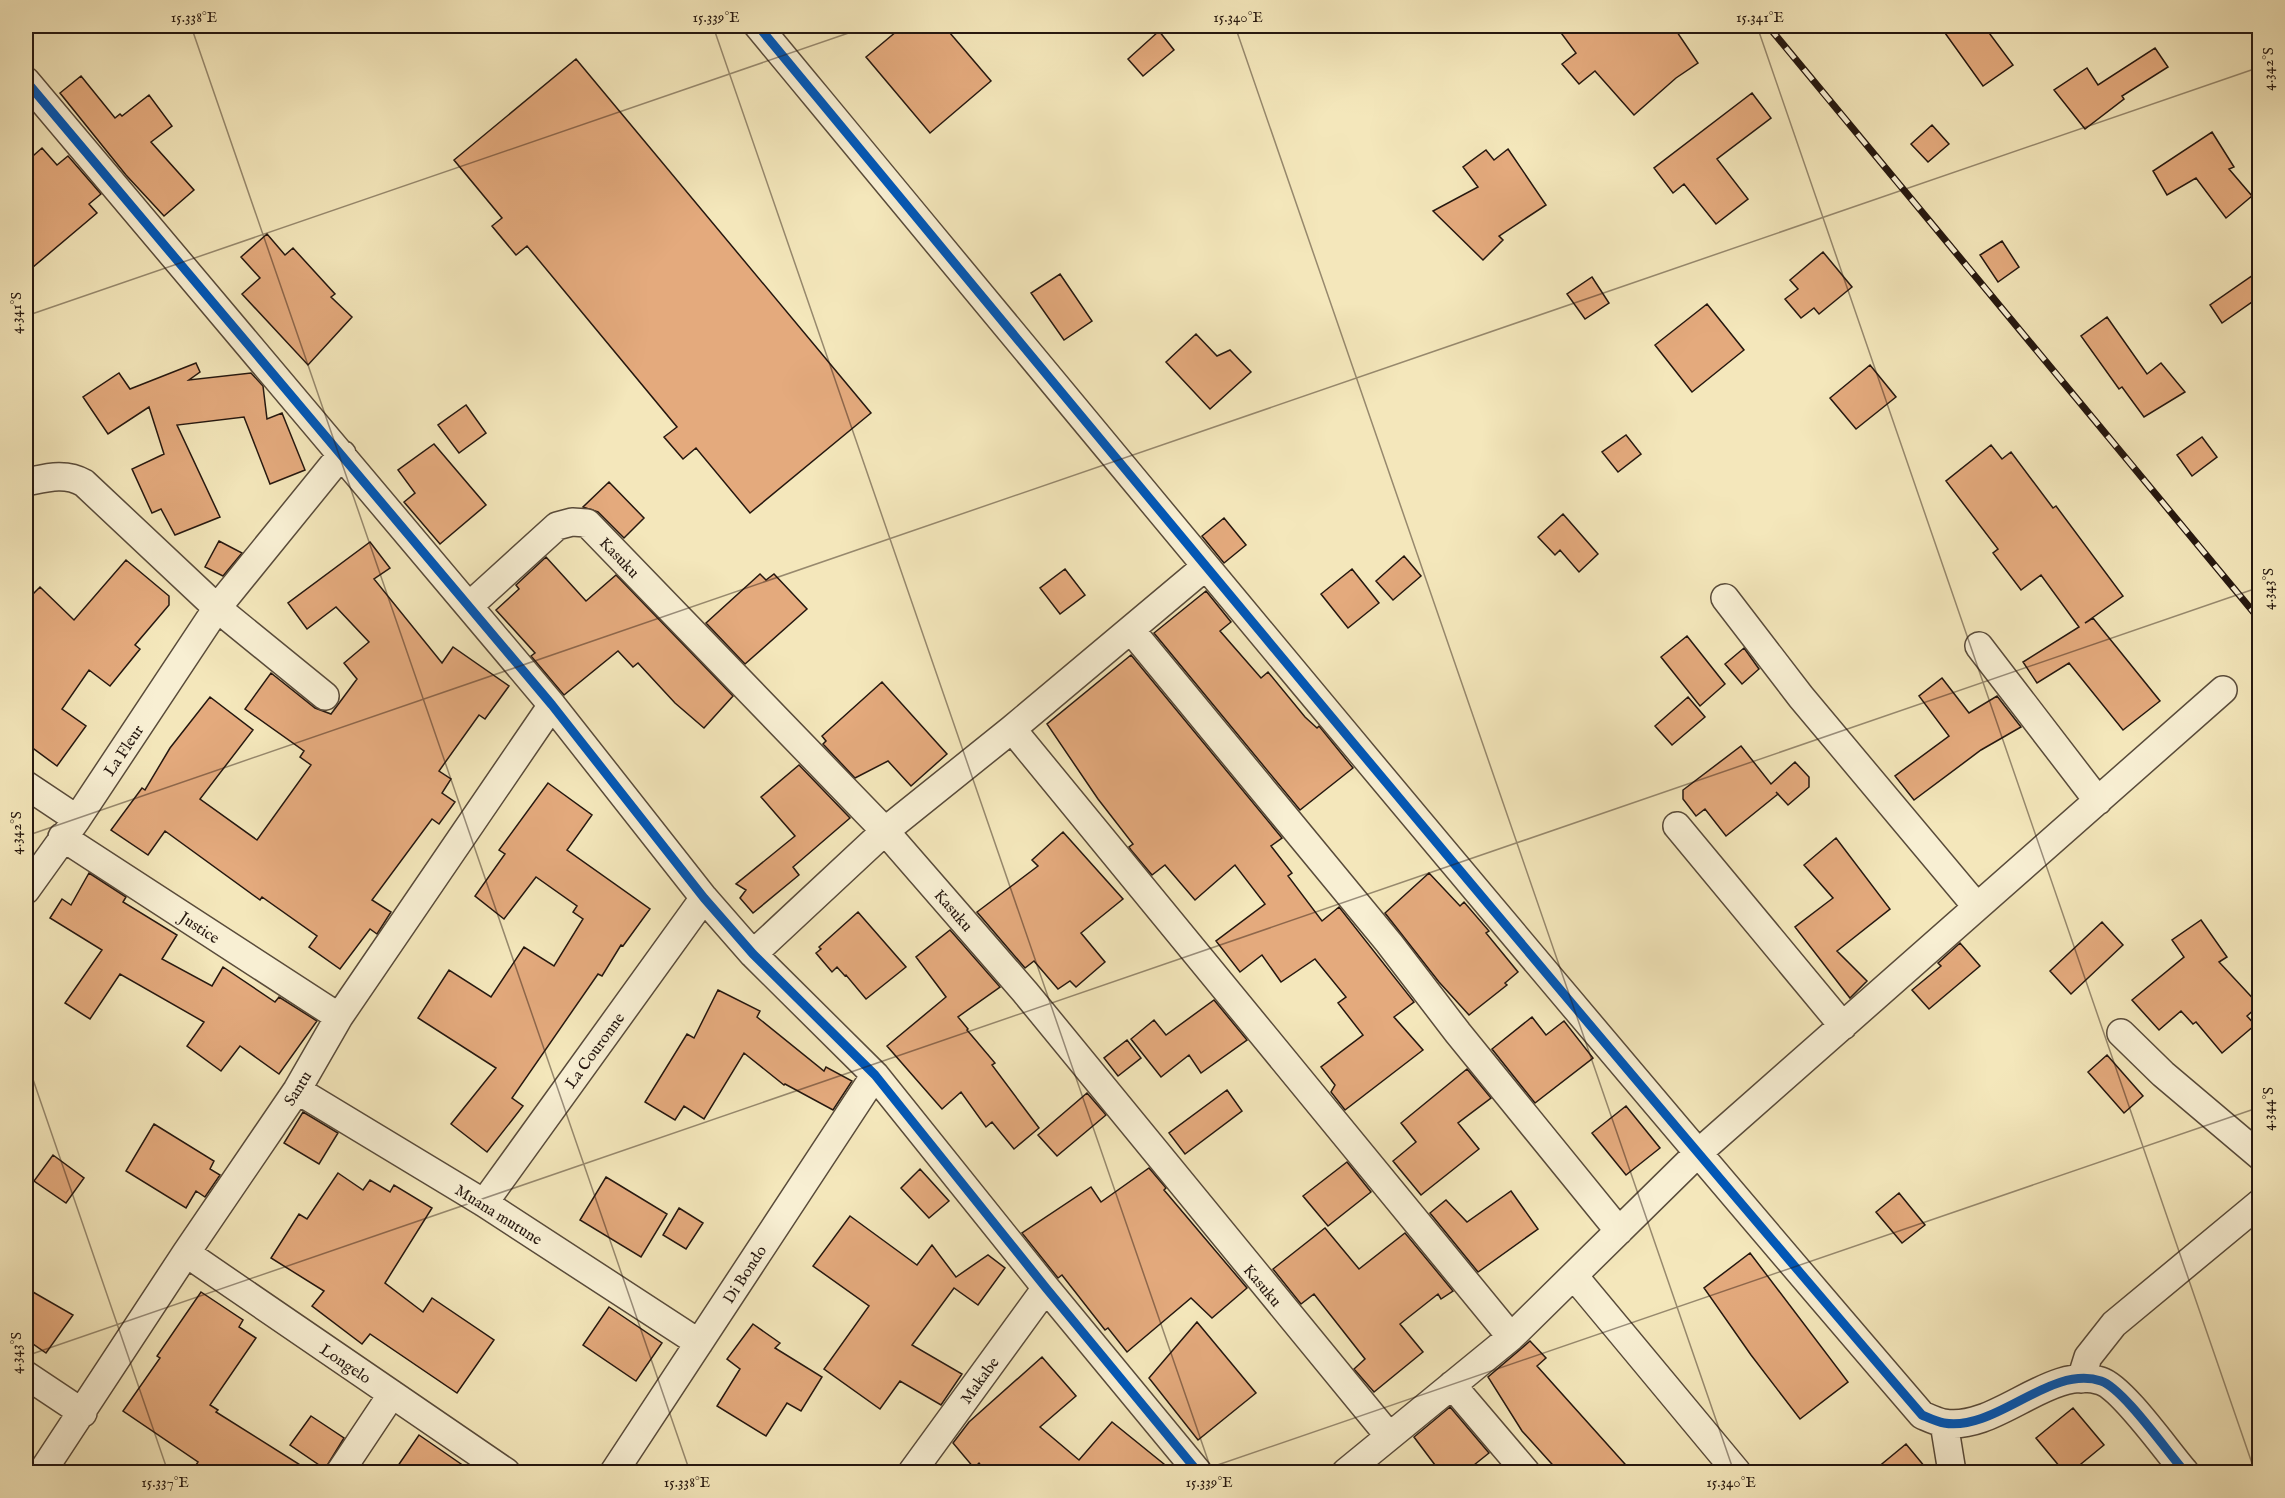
<svg xmlns="http://www.w3.org/2000/svg" width="2285" height="1498" font-family="'IM FELL English',serif">
  <rect width="100%" height="100%" fill="#f4e7bb"/>
  <filter id="stains"><feTurbulence type="fractalNoise" baseFrequency=".00333" numOctaves="4"/><feColorMatrix values="0 0 0 0 .2 0 0 0 0 .09 0 0 0 0 .02 0 0 0 .5 -.17"/></filter>
  <radialGradient id="worn" r=".72"><stop offset=".6" stop-color="#630" stop-opacity="0"/><stop offset="1" stop-color="#630" stop-opacity=".3"/></radialGradient>
  <path fill="#e4aa7d" stroke="#25170f" stroke-width="1.5" d="M903,26h41l47,55 -61,52 -64,-76z
    M1556,26h117l25,37 -22,15 -42,37 -39,-44 -16,13 -17,-20 14,-11z
    M1940,26h44l29,39 -30,21z
    M1159,31l15,19 -31,26 -15,-17z
    M2155,48l13,19 -46,29 2,3 -39,30 -31,-39 33,-22 11,17z
    M576,59l295,354 -121,100 -54,-65 -13,11 -19,-22 13,-10 -150,-181 -11,9 -24,-29 10,-8 -48,-58z
    M81,76l34,42 5,-4 2,2 27,-21 23,31 -21,16 43,48 -30,26 -38,-41 -66,-82z
    M1752,93l19,25 -54,41 31,40 -32,25 -32,-40 -11,9 -19,-25z
    M1932,125l17,19 -21,18 -17,-18z
    M2212,132l22,35 -5,2 23,27 -26,22 -30,-40 -29,17 -14,-24z
    M42,148l15,17 11,-9 33,38 -12,10 8,9 -71,60v-111z
    M1508,149l38,56 -47,31 4,4 -20,20 -50,-49 45,-24 -15,-20 23,-17 8,10z
    M267,234l18,21 8,-7 42,46 -4,3 21,20 -44,48 -66,-71 18,-16 -19,-21z
    M2002,241l17,26 -21,15 -18,-27z
    M1823,252l29,35 -33,27 -5,-6 -13,10 -16,-19 13,-10 -8,-9z
    M2259,271v26l-37,26 -12,-18z
    M1060,274l32,47 -28,19 -33,-47z
    M1592,277l17,26 -24,16 -18,-25z
    M1707,304l37,46 -52,42 -37,-47z
    M2107,317l40,57 14,-11 24,29 -41,25 -22,-30 -3,2 -38,-53z
    M1196,334l21,22 13,-6 21,22 -41,37 -44,-47z
    M196,363l4,9 -11,8 62,-7 12,13 4,33 15,-6 23,57 -35,14 -26,-67 -67,8 43,92 -45,18 -14,-26 -9,4 -20,-44 32,-15 -15,-47 -41,27 -25,-37 36,-24 11,16z
    M1870,365l26,32 -40,32 -26,-31z
    M466,405l20,28 -27,20 -21,-28z
    M1626,435l15,19 -23,18 -16,-20z
    M2202,437l15,20 -25,19 -15,-21z
    M434,444l52,61 -46,39 -36,-42 11,-9 -17,-23z
    M1991,445l11,14 9,-7 42,56 3,-2 67,90 -38,27 8,-5 67,83 -37,29 -54,-67 -32,20 -14,-21 56,-35 -38,-52 -20,15 -28,-37 5,-4 -52,-68z
    M609,482l35,36 -20,20 -26,-26 -15,-5z
    M1563,514l35,40 -19,18 -19,-22 -5,5 -17,-18z
    M1224,518l22,27 -22,18 -22,-27z
    M219,541l23,12 -19,23 -18,-9z
    M370,542l20,26 -16,11 68,84 11,-16 56,39 -24,33 -6,-4 -40,56 12,8 -9,14 13,9 -16,22 -7,-5 -60,81 19,12 -14,22 -7,-5 -30,40 -31,-22 8,-11 -55,-39 -2,3 -95,-69 -17,24 -37,-25 31,-42 3,2 25,-42 40,-51 43,33 -53,69 57,41 54,-75 -11,-8 4,-6 -59,-42 26,-36 44,35 16,6 26,-35 -13,-16 25,-21 -33,-35 -29,22 -19,-26z
    M1404,556l17,20 -28,24 -17,-19z
    M546,557l40,44 30,-26 117,121 -29,32 -29,-25 -37,-40 -5,4 -15,-16 -54,44 -33,-39 4,-3 -39,-43 23,-21 -3,-4z
    M126,560l43,36v9l-34,40 5,4 -30,37 -21,-16 -27,39 24,17 -29,40 -31,-23v-142l14,-14 34,33z
    M1065,569l20,26 -25,19 -20,-26z
    M1352,569l27,34 -31,25 -27,-34z
    M760,574l6,6 8,-6 33,35 -62,55 -39,-41z
    M1206,591l25,31 -11,9 41,47 7,-6 37,45 12,11 2,-2 34,42 -53,42 -146,-177z
    M1687,636l38,48 -25,22 -39,-49z
    M1744,648l15,21 -17,15 -17,-20z
    M1131,655l151,183 -11,8 21,27 -4,3 34,45 17,-14 75,95 -20,15 29,33 -78,60 -14,-18 4,-7 -14,-18 42,-32 -25,-32 8,-6 -31,-38 -34,23 -19,-27 -22,17 -24,-31 49,-37 -30,-39 -40,35 -30,-35 -13,10 -21,-25 -2,-3 4,-3 -35,-45 -51,-75z
    M1942,678l27,35 28,-17 24,31 -40,23 -67,50 -19,-24 54,-40 -30,-40z
    M882,682l65,72 -36,32 -23,-25 -33,17 -32,-34 3,-3 -4,-5z
    M1688,697l17,20 -33,28 -17,-19z
    M1741,746l30,38 24,-22 14,15v10l-21,18 -12,-13 2,2 -52,42 -21,-27 -9,7 -13,-17v-9z
    M799,765l51,53 -57,49 6,8 -46,38 -13,-15 6,-8 -10,-6 59,-48 -34,-39z
    M548,783l44,32 -25,35 83,59 -27,37 -2,-1 -19,31 -4,-2 -86,124 11,8 -36,46 -36,-28 45,-56 -78,-50 31,-48 42,27 33,-50 30,19 29,-47 -10,-7 4,-6 -41,-29 -32,42 -29,-23 30,-42 -6,-4z
    M1063,832l60,67 -42,34 24,29 -29,25 -6,-6 -12,8 -24,-28 -9,7 -48,-56 61,-46 -6,-6z
    M1836,838l54,71 -53,42 30,30 -17,17 -55,-71 38,-29 -29,-33z
    M89,873l37,24 -3,5 54,33 -15,24 50,27 11,-19 52,35 4,-5 38,24 -38,53 -39,-28 -19,25 -34,-25 17,-24 -84,-48 -30,45 -25,-16 37,-53 -52,-32 12,-19 9,6z
    M1429,873l31,33 4,-4 25,29 -3,2 32,39 -13,11 2,2 -38,30 -30,-33 -54,-69z
    M858,912l48,55 -40,32 -20,-24 -1,1 -8,-9 -5,5 -16,-19 5,-4 -2,-2z
    M2201,920l26,37 -8,5 40,43 -12,11 8,9 -33,28 -26,-31 -3,2 -12,-13 -22,19 -27,-30 52,-43 -12,-17z
    M2102,922l21,23 -52,49 -21,-23z
    M950,930l50,57 -42,30 10,12 -1,1 28,33 -3,2 47,63 -25,21 -22,-27 -6,5 -25,-35 -19,17 -55,-63 59,-49 -30,-40z
    M1960,943l20,23 -51,43 -17,-19 29,-24 -3,-3z
    M718,990l42,21 -3,6 67,54 2,-4 26,14 -19,29 -48,-26 -1,1 -40,-32 -40,66 -20,-13 -9,14 -30,-18 42,-68 7,4z
    M1214,1000l33,40 -46,33 -12,-18 -28,22 -30,-38 23,-19 12,15z
    M1532,1017l14,18 18,-14 29,37 -58,45 -43,-54z
    M1127,1040l14,18 -23,18 -14,-18z
    M2107,1055l36,41 -19,17 -36,-41z
    M1467,1069l24,29 -33,25 21,26 -58,46 -28,-34 23,-19 -15,-19z
    M1227,1090l15,21 -57,43 -16,-21z
    M1087,1093l19,22 -49,41 -19,-21z
    M1626,1106l34,42 -34,27 -34,-42z
    M303,1112l35,21 -19,31 -35,-21z
    M154,1124l60,37 -4,8 10,6 -15,22 -9,-6 -10,17 -60,-37z
    M53,1155l31,23 -18,25 -32,-22z
    M1347,1162l24,30 -43,34 -25,-30z
    M1149,1168l17,20 -2,2 83,98 -35,30 -21,-20 -64,54 -19,-24 -3,2 -43,-55 -4,3 -36,-45 69,-46 10,15z
    M920,1169l29,32 -20,17 -28,-30z
    M338,1173l25,17 7,-10 20,12 4,-7 38,23 -47,75 38,29 9,-14 62,42 -37,53 -87,-59 -8,10 -50,-38 12,-15 -53,-33 28,-44 8,5z
    M606,1177l61,37 -26,43 -61,-37z
    M1511,1191l27,38 -60,43 -48,-59 16,-13 21,22z
    M1899,1193l26,32 -23,18 -26,-31z
    M679,1208l24,15 -17,26 -23,-14z
    M850,1216l67,49 15,-20 24,32 32,-22 17,13 -27,37 -24,-17 -42,57 50,29 -21,31 -41,-24 -20,28 -56,-40 45,-63 -56,-40z
    M1325,1228l34,41 46,-36 48,58 -12,8 -3,-5 -38,30 23,28 -49,40 -20,-23 11,-10 -51,-65 -13,10 -28,-35z
    M1750,1253l98,129 -48,37 -49,-64 -47,-67z
    M26,1288l47,27 -27,38 -20,-14z
    M201,1292l42,28 -4,7 17,11 -46,67 8,5 -2,2 97,61h-122l7,-11 -75,-51 37,-53 -3,-2z
    M609,1307l53,36 -26,38 -53,-36z
    M1197,1322l59,71 -58,47 -49,-62z
    M753,1324l27,19 -5,5 47,29 -21,34 -14,-8 -21,33 -49,-30 23,-37 -13,-10z
    M1530,1341l16,17 -9,8 96,107h-73l-38,-42 -34,-54z
    M1042,1357l34,39 -36,31 39,33 33,-38 63,51h-188l-8,-10 -5,5 -21,-25 16,-21z
    M1450,1407l39,46 -25,20h-23l-27,-36z
    M2073,1408l31,37 -34,28h-5l-29,-35z
    M311,1416l33,22 -19,31 -35,-24z
    M419,1435l55,38h-81z
    M1906,1444l24,29h-59z"/>
  <g fill="none" stroke-linecap="round" stroke-linejoin="round">
    <defs>
      <path id="street" d="M758,26c385,465 770,931 1164,1389 7,3 15,7 22,8 52,9 106,-59 157,-42 22,7 67,72 84,91
        M26,81l526,624 152,193 49,56 122,121 171,213 152,184
        M26,482c20,-4 39,-10 58,1l133,125 108,88
        M1725,598l76,99 176,210
        M469,606l88,-80 15,-4 15,1 298,308 140,161 364,444
        M1131,630l258,313 69,90 161,198
        M1979,646l119,155
        M1012,729l499,608
        M26,785l51,34
        M1677,826l166,200
        M62,837l277,180
        M26,890l51,-71 140,-211 125,-154
        M753,954l132,-123 127,-102 193,-162
        M2121,1033l42,41 97,82
        M297,1090l187,113 215,140
        M484,1203l220,-305
        M186,1253l320,219
        M1574,1276l163,196
        M26,1375l57,38
        M2081,1379l7,-22 26,-33 146,-121
        M1452,1385l74,87
        M1944,1423l8,49
        M42,1472l144,-219 111,-163 42,-73 213,-312
        M340,1472l52,-78
        M614,1472l261,-397
        M912,1472l134,-184
        M1346,1472l165,-135 186,-183 526,-464"/>
    </defs>
    <use href="#street" stroke="#594b3a" stroke-width="30"/>
    <use href="#street" stroke="#f8efd3" stroke-width="27"/>
    <defs>
      <path id="rail" d="M1768,26l492,594"/>
    </defs>
    <use href="#rail" stroke="#25170f" stroke-width="7"/>
    <use href="#rail" stroke="#f8efd3" stroke-width="4.5" stroke-dasharray="14" stroke-linecap="butt"/>
    <defs>
      <path id="cycleway" d="M758,26c385,465 770,931 1164,1389 7,3 15,7 22,8 52,9 106,-59 157,-42 22,7 67,72 84,91
        M26,81l526,624 152,193 49,56 122,121 171,213 152,184"/>
    </defs>
    <use href="#cycleway" stroke="#f8efd3" stroke-width="13"/>
    <use href="#cycleway" stroke="#0057b8" stroke-width="9"/>
  </g>
  <path fill="none" stroke="#25170f" stroke-width="1.5" stroke-opacity="0.45" d="M191,26l499,1446M713,26l499,1446M1235,26l499,1446M1757,26l498,1446M26,316l843,-290M26,836l2234,-769M26,1059l142,413M26,1356l2234,-769M1197,1472l1063,-365"/>
  <g text-anchor="middle" stroke-width="4.5" stroke-linejoin="round" paint-order="stroke">
    <g font-size="16" fill="#25170f" stroke="#f8efd3">
      <text transform="translate(620 557) rotate(46)" y="6">Kasuku</text>
      <text transform="translate(123 750) rotate(-56)" y="6">La Fleur</text>
      <text transform="translate(954 910) rotate(49)" y="6">Kasuku</text>
      <text transform="translate(200 927) rotate(33)" y="6">Justice</text>
      <text transform="translate(594 1050) rotate(-54)" y="6">La Couronne</text>
      <text transform="translate(297 1088) rotate(-58)" y="6">Santu</text>
      <text transform="translate(499 1214) rotate(32)" y="6">Muana mutune</text>
      <text transform="translate(744 1274) rotate(-57)" y="6">Di Bondo</text>
      <text transform="translate(1263 1285) rotate(50)" y="6">Kasuku</text>
      <text transform="translate(346 1363) rotate(34)" y="6">Longelo</text>
      <text transform="translate(979 1380) rotate(-54)" y="6">Makabe</text>
    </g>
  </g>
  <rect width="2285" height="1498" fill="none" stroke="#f4e7bb" stroke-width="66"/>
  <rect x="33" y="33" width="2219" height="1432" fill="none" stroke="#25170f" stroke-width="2"/>
  <g font-size="15" text-anchor="middle" fill="#25170f">
    <text x="194" y="22">15.338°E</text>
    <text x="716" y="22">15.339°E</text>
    <text x="1238" y="22">15.340°E</text>
    <text x="1760" y="22">15.341°E</text>
    <text transform="translate(2268 69) rotate(-90)" y="5">4.342°S</text>
    <text transform="translate(16 313) rotate(-90)" y="5">4.341°S</text>
    <text transform="translate(2268 589) rotate(-90)" y="5">4.343°S</text>
    <text transform="translate(16 833) rotate(-90)" y="5">4.342°S</text>
    <text transform="translate(2268 1109) rotate(-90)" y="5">4.344°S</text>
    <text transform="translate(16 1353) rotate(-90)" y="5">4.343°S</text>
    <text x="165" y="1487">15.337°E</text>
    <text x="687" y="1487">15.338°E</text>
    <text x="1209" y="1487">15.339°E</text>
    <text x="1731" y="1487">15.340°E</text>
  </g>
  <rect width="100%" height="100%" filter="url(#stains)"/>
  <rect width="100%" height="100%" fill="url(#worn)"/>
</svg>
